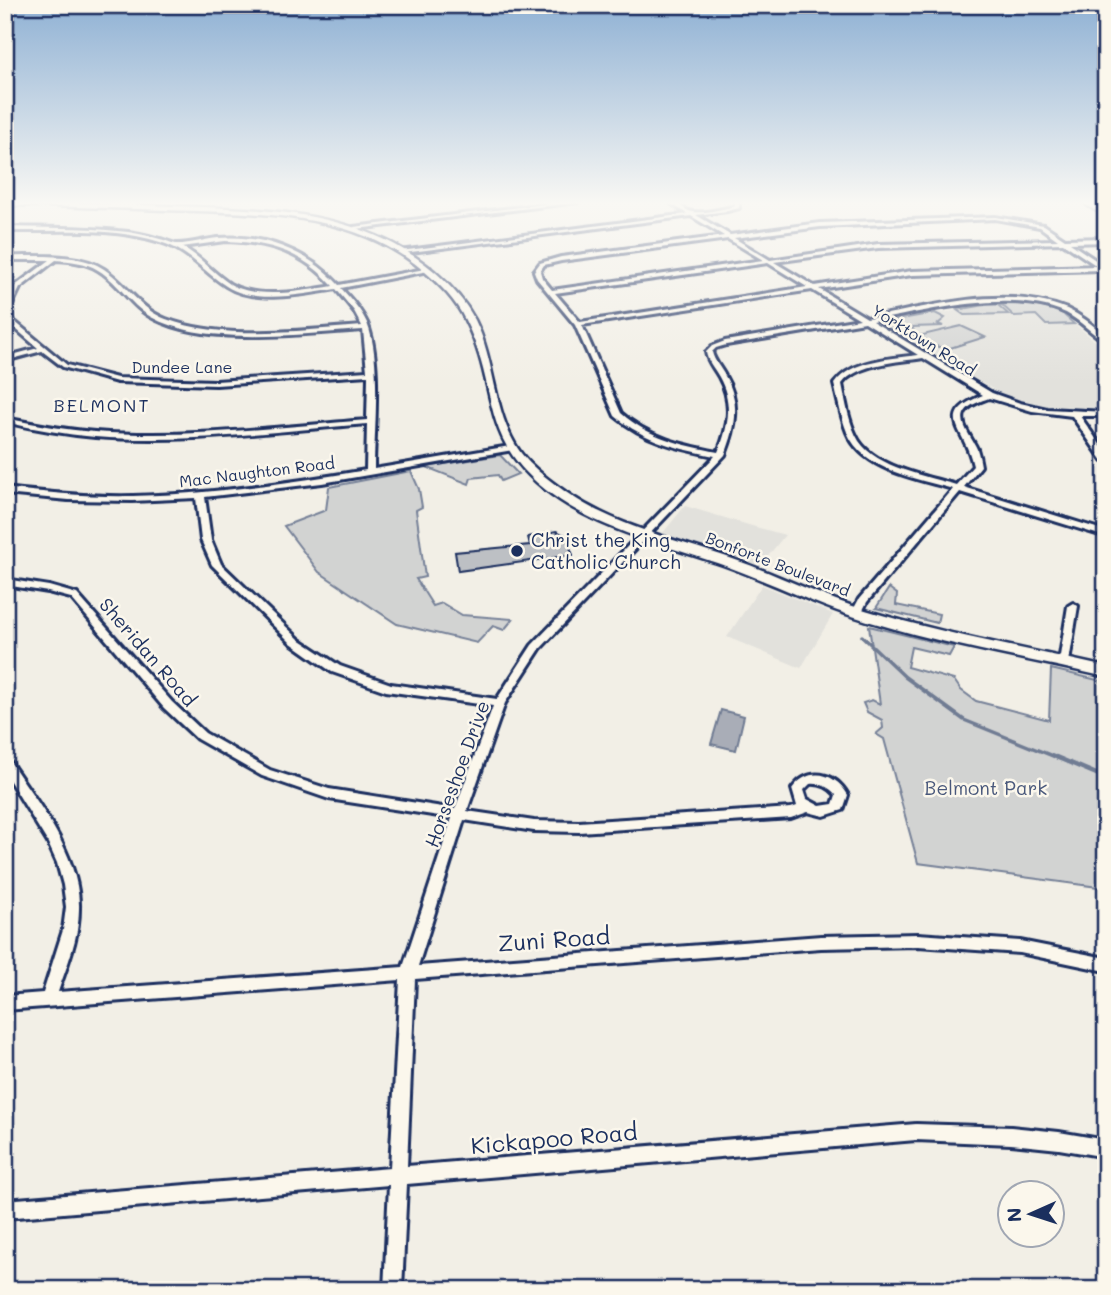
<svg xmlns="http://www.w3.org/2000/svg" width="1111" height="1295" font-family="Mali,sans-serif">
  <rect width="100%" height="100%" fill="#f2efe6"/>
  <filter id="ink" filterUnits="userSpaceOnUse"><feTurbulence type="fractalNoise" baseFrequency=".0143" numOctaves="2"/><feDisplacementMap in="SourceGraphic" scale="14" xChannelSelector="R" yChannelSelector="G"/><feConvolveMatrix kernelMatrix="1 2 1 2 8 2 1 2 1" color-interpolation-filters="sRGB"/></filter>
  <g filter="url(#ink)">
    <path fill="#e2e1dc" d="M1023,306l41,9 42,35v59l-49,-1 -52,-12 -126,-73 98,-16z
      M685,506l67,20 33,9 -25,31 -98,-32z
      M762,585l71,29 -32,54 -74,-31z"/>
    <path fill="#d2d3d2" stroke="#768198" stroke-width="2" d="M985,305c34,-2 67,-3 95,19l-16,-9 10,9 -28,1 -10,-10 -22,1 -12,-11 -3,1 9,8 -44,1 -7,-5z
      M935,313l10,5 -7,6 5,2 -31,1 2,4 -20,1 -15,-9z
      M961,326l24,11 -38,12 -12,-3 -18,-10h-15l-6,-3 19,-1 4,4z
      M500,455l18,19 -17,7 -3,-6 -27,3 -2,6 -43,-17z
      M411,471l8,18 3,18 -6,3 9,67 -9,2 17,27 9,-3 20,12 51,4 -9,11 -11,-4 -16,17 -80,-19 -78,-52 -35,-46 42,-16 3,-23z
      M889,588l8,6 -1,11 43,9 -2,9 -61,-15z
      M869,626l85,21 -5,9 -38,-9 -4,20 47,13 7,10 15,11 73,19 2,-51 55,13v206l-188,-25 -34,-124 -8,-5 7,-6 -1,-8 -15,-8 -4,-9 9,-3 8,4z"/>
    <path fill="#a9adb7" stroke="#707b93" stroke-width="2" d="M721,710l23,6 -8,34 -25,-6z"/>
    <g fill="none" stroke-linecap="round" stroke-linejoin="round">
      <path stroke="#707b93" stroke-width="3.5" d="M862,636l43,41 59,43 96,39"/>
      <path stroke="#707b93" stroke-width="4.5" d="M1056,757l50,21"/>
    </g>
    <path fill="#bdc0c4" stroke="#1b2f5e" stroke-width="2" d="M556,531l9,4 8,20 -115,16 -3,-19 75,-7 -2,-8z"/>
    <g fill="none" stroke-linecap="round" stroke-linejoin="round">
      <defs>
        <path id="minor" d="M563,202h15l-222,27 -3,-2z
          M669,202c9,0 13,6 20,9 9,4 35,-2 46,-5v-4h4v6l-12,3 -31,4 34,20 90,-12 175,-6 49,8 21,14 41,-1v4l-36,1 36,24v5l-4,-2 -190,5 -93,14 48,29c63,-11 136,-34 200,-9 13,6 25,15 36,25l3,2v6c-14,-8 -25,-21 -40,-29 -55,-25 -138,-2 -194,8l120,72 28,10 27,6 59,3v4h-26l26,37v8h-3l-31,-45 -40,-5 -43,-13c-8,3 -19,6 -24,14 -7,11 8,27 12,37 2,6 3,11 4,17l-17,21 142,44v6l-146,-45 -93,110 -6,12h-8l-1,-2 7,-13 94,-110c-37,-11 -90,-18 -106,-57 -6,-15 -9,-32 -13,-48 18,-25 56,-25 84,-29l-53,-33 -139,23 -10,3 -4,4c2,9 9,16 13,24 16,27 11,51 0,79l-185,194 -35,54 -38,108 67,10 45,1 212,-14 6,-2 -5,-17c16,-23 43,-17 56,6l-5,15 -19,6 -16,-4 -17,6 -212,14 -45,-1 -70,-11 -46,146 403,-30 97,-2 102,7 86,17v13l-86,-18 -102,-7 -97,2 -406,31 -8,187 509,-42 95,3 48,5 47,8v17l-47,-8 -48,-5 -95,-4 -509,44 -5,106h-18l5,-105 -384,33v-18l385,-32 10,-188 -395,30v-14l38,-3 20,-63 3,-23 -3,-22 -6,-22 -9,-20 -43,-70v-14l4,1c28,42 72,96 70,149 0,29 -12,56 -21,83l345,-25 49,-149 -123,-19 -67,-23 -65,-37 -33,-31 -93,-110 -23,-6 -43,-7v-6l44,7 28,8 95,108 33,31 65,37 59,19 126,20 38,-103 -107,-15 -54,-19 -41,-29 -79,-78 -11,-25 -5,-42 -64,3 -64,-1 -63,-6v-6c43,5 85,9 128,8 78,-2 156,-13 233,-26l1,-46c-90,7 -182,20 -272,13 -31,-3 -60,-8 -90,-15v-4c30,6 60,12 90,14 90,7 182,-5 272,-12l1,-43v-2l-152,10 -99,-3 -54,-15 -21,-16 -37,10v-4l33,-9 -29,-25 -4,-10v-7l10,-20 35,-26h-45v-4c30,1 74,-4 99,13 23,15 35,40 62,50 59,22 134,11 196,7l-8,-15 -18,-22c-32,5 -81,16 -110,-3 -25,-16 -36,-35 -66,-44 -49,-16 -104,-10 -155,-11v-4c38,1 76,0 113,4 14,1 29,4 42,8 5,1 11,4 16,5 9,1 31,-5 42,-6 46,-4 90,13 121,47l91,-17v2l-2,1 -87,17c10,11 20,22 26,35 15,36 7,106 7,146l136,-23h3v4l-191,33 -117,14 6,43 10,24 78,75 41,27 51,18 106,15 35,-54 183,-189c-36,-7 -71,-15 -100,-40l-40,-91 -38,-46 -3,-8 6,-8 21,-6 163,-21 -33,-20 -288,37 -3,-2 287,-37zM995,219l45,8 18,13 -180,4 -108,16 -36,-22 86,-11zM728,239l35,21 -211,30 -10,-12 -2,-7 4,-6 17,-4zM225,241c44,1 78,11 108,45 -30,5 -76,14 -103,-2 -17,-11 -30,-28 -48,-37zM1063,243l34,23 -185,5 -98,15 -40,-24 104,-14zM56,260c14,1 30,2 42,10 22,13 33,38 57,49 53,27 148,15 208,11l4,41 -151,10 -99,-3 -50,-13 -53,-44 -4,-12 10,-21zM768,263l39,24 -227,35 -25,-29zM812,290l48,29 -135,22 -13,5 -6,6c1,9 8,16 13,25 14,25 10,49 -1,75 -35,-7 -69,-14 -97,-39l-39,-88zM923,358l60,37c-50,21 -17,33 -10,71l-17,19c-29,-9 -79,-17 -97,-44 -10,-16 -13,-38 -17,-57 15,-21 57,-22 81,-26zM810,784c11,-1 19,3 26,11l-3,9 -13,2 -13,-7 -3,-9z
          M1073,603l5,3 -9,56 -5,3 -5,-3 9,-56z"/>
        <path id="tertiary" d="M1082,202h7l17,10v5z"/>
        <path id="secondary" d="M5,202c56,0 112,2 167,4 92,3 188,3 262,65 16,14 31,30 41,49 21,42 18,95 46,133 10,13 24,24 38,34 50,38 113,51 171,71 45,15 87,37 132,51 80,25 163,39 244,58v10c-86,-20 -174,-34 -257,-62 -45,-15 -87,-37 -132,-52 -56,-19 -117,-33 -166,-69 -75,-56 -50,-103 -86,-174 -9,-20 -25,-35 -41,-49 -72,-61 -169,-58 -258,-61 -53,-2 -107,-4 -161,-5z"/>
      </defs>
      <use href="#minor" stroke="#1b2f5e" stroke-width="6"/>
      <use href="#tertiary" stroke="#1b2f5e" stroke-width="5"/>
      <use href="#secondary" stroke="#1b2f5e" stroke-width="5"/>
      <use href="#minor" fill="#fbf7ec" fill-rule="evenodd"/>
      <use href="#tertiary" fill="#fbf7ec" fill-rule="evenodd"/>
      <use href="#secondary" fill="#fbf7ec" fill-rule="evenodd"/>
    </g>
  </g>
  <linearGradient id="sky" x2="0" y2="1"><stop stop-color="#8fb1d4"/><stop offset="0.53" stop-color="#f9f8f4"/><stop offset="1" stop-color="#f9f8f4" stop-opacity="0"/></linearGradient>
  <rect width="1111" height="383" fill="url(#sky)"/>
  <circle fill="#1b2f5e" stroke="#fbf7ec" stroke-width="2.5" cx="517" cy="551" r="7"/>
  <g text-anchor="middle" stroke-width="5" stroke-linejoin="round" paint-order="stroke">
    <g font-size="16" fill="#1b2f5e" stroke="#fbf7ec">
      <text transform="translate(924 340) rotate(32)" y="6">Yorktown Road</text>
      <text x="182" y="373">Dundee Lane</text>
      <text transform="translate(257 472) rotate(-7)" y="6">Mac Naughton Road</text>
      <text transform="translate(778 564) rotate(21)" y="6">Bonforte Boulevard</text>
    </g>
    <g font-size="18" letter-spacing="2" fill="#1b2f5e" stroke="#fbf7ec">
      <text x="102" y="412">BELMONT</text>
    </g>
    <g font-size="19" fill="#1b2f5e" stroke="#fbf7ec" text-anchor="start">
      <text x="531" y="547">Christ the King<tspan x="531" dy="22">Catholic Church</tspan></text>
    </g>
    <g font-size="19" fill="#1b2f5e" stroke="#fbf7ec">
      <text transform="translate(148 652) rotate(49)" y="7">Sheridan Road</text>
      <text transform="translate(457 774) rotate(-70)" y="7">Horseshoe Drive</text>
    </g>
    <g font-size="19" fill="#49587b" stroke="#fbf7ec">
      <text x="986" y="795">Belmont Park</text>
    </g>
    <g font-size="23" fill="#1b2f5e" stroke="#fbf7ec">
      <text transform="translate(554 940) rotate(-4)" y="8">Zuni Road</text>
      <text transform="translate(554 1139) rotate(-5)" y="8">Kickapoo Road</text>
    </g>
  </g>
  <rect width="1111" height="1295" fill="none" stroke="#fbf7ec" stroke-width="28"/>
  <rect x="14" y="14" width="1083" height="1267" fill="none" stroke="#1b2f5e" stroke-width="2.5" filter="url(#ink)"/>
  <g transform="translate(1031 1214) rotate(267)"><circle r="33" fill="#fbf7ec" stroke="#a1a7b3" stroke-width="2"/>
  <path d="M0-5L12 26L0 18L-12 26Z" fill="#1b2f5e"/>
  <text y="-10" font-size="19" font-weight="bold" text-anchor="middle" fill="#1b2f5e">N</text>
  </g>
</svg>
